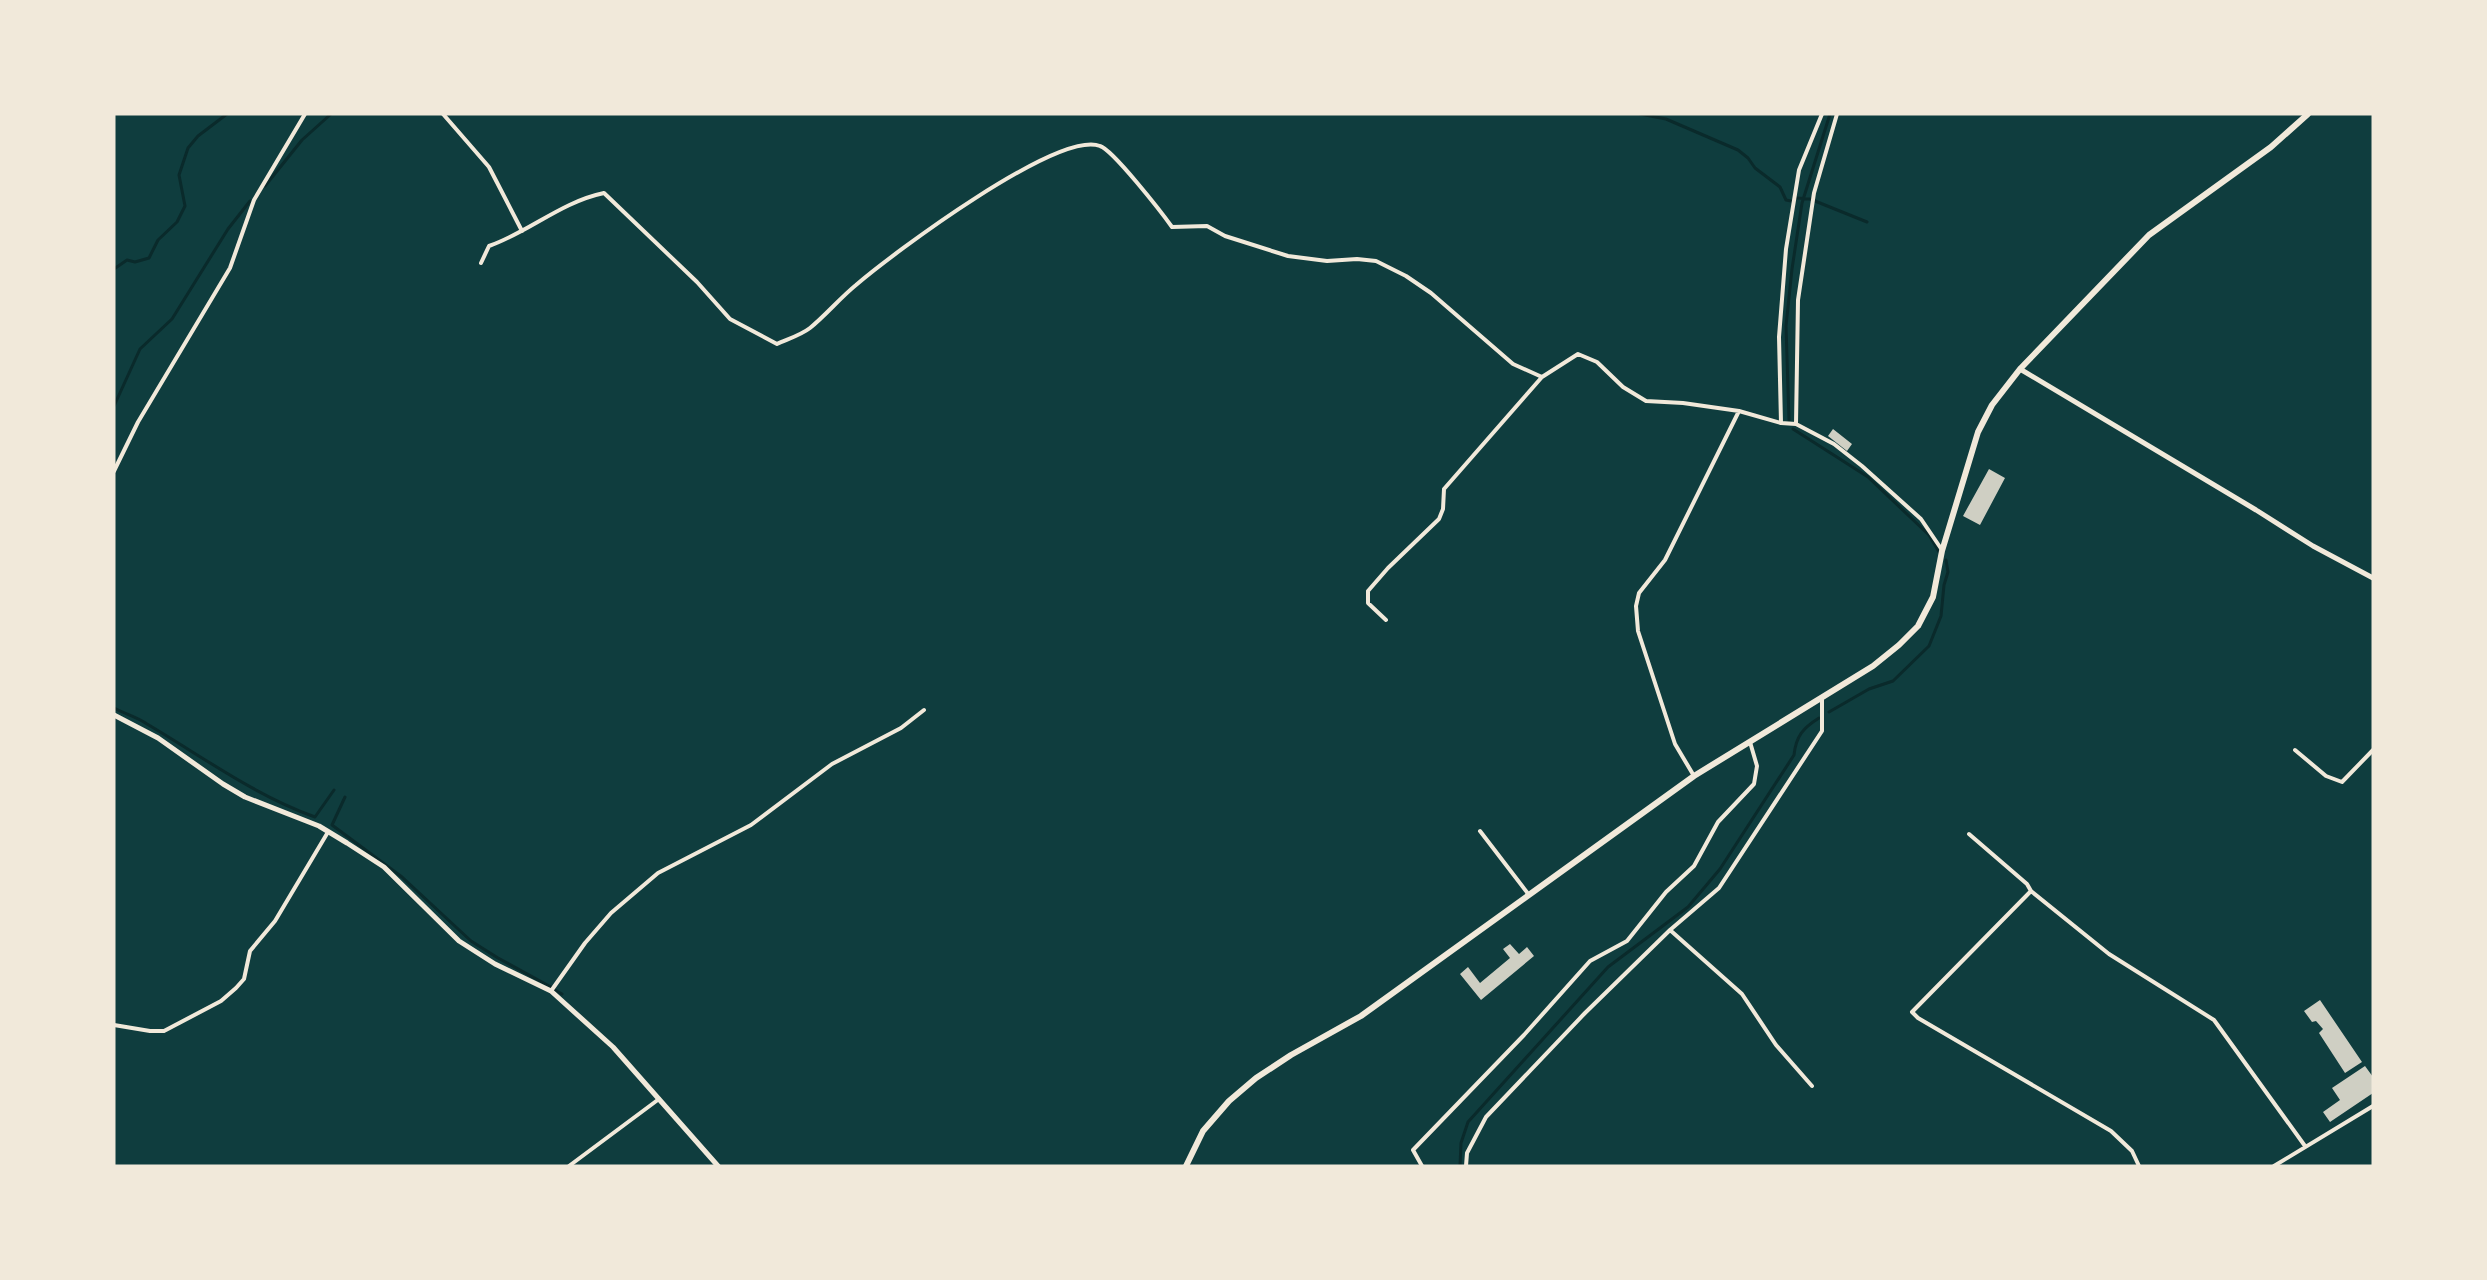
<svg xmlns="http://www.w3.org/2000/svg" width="2487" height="1280" font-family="Signika,sans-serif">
  <rect width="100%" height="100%" fill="#0f3d3e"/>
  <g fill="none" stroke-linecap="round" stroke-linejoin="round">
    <path stroke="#0a2a2b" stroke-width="3" d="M1640,114l26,5 72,31 10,8 7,10 25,19 6,13 5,1
      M265,186l37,-46 29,-26
      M1797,198l13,1 57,23
      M114,269l13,-9 8,2 14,-4 9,-18 19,-18 8,-16 -6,-31 9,-27 10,-12 29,-22
      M114,406l26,-57 32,-30 56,-90 22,-28
      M1789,420l-3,-94 6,-57 10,-66 28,-89
      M1793,429l75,48 61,58 10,17
      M114,708c11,6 23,9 33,16 56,33 107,71 168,93l19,-27
      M1829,712l40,-23 24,-8 36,-35 12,-30 3,-31 4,-13 -2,-12
      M345,797l-13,28 70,52 69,64 27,17 53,29
      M553,989l9,5
      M1460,1166l1,-23 7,-21 140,-155 80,-60 32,-38 74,-114c2,-19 9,-27 25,-37"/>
  </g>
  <path fill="#cfcfc3" d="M1833,429l19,15 -5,7 -19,-15z
    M1989,469l16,9 -25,47 -17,-9z
    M1510,944l9,10 8,-7 7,9 -53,44 -21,-26 8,-7 12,16 30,-25 -7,-9z
    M2320,1000l42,62 -17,11 -26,-40 4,-4 -7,-8 -4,1 -8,-11z
    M2365,1066l8,11v16l-43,29 -7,-10 17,-12 -8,-12z"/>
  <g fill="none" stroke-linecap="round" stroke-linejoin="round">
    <path stroke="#f1e9da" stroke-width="4" d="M443,114l46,53 33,64
      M481,263l8,-17c40,-14 72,-44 115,-53l93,89 33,37 47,25c11,-5 24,-9 33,-16 16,-13 30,-30 46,-43 36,-31 202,-155 244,-139 13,4 62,67 72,81l35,-1 18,10 63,20 39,5 30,-2 19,2 30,15 25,17 82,71 29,13 36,-23 19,8 26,25 23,14 37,2 56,8 42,12 15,1 38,20 28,22 59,53 21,31
      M1781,423l-2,-86 7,-88 13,-79 23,-56
      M1796,424l2,-124 16,-107 23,-79
      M114,471l24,-49 92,-154 24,-68 51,-86
      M1386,620l-18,-17v-12l20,-23 51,-49 4,-10 1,-20 98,-112
      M2295,750l31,26 16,6 31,-32
      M1694,776l-19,-32 -37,-113 -2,-25 3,-13 26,-33 74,-149
      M1480,831l49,64
      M1969,834l58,50 4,7 78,63 105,66 91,126
      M2031,891l-119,121 6,6 193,113 21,20 7,15
      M1670,930l72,64 34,51 36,41
      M551,991l34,-48 26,-30 47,-40 93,-48 81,-61 69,-36 23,-18
      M114,1025l36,6h14l57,-30 15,-13 8,-9 6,-28 25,-30 53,-89
      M569,1166l90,-67
      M1422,1166l-9,-16 111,-115 66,-74 37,-20 39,-49 28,-26 24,-44 36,-38 3,-18 -7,-24
      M1466,1166l1,-13 19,-36 99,-104 85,-83 49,-42 103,-157v-34
      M2274,1166l99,-60"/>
    <path stroke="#f1e9da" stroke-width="5" d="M2020,369l236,141 57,36 60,32
      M114,715l44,23 65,46 22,13 74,29 28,17 37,24 75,74 36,23 56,27 62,56 105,119"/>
    <path stroke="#f1e9da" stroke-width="6" d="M1186,1166l17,-35 26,-30 27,-23 35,-23 70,-39 333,-240 179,-110 26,-21 19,-19 15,-29 9,-46 36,-119 14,-27 28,-36 129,-134 122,-88 37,-33"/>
  </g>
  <rect width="2487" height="1280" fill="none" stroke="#f1e9da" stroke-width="231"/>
</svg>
